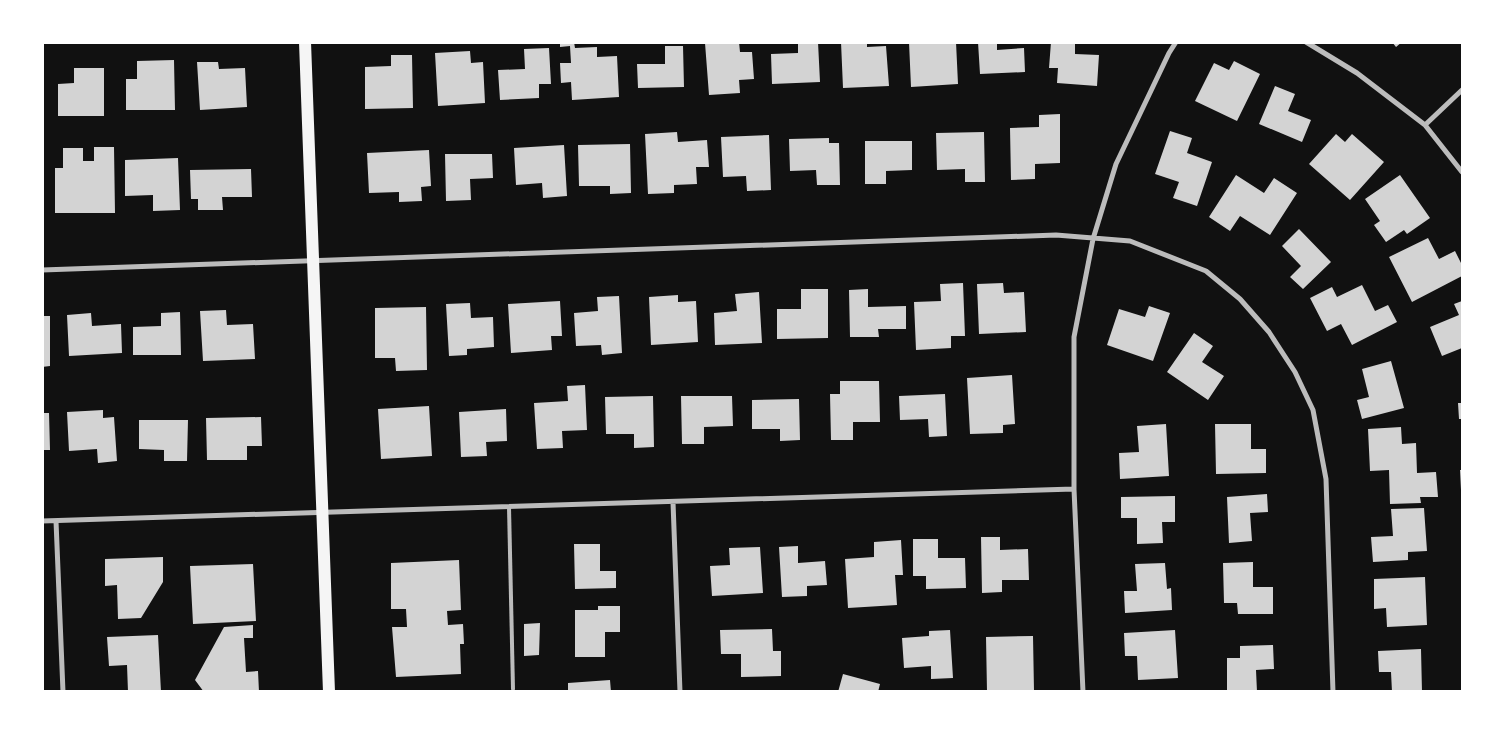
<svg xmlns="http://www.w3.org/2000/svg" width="1505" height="734" font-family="'Alegreya Sans',sans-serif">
  <rect width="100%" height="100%" fill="#111"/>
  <path fill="#d3d3d3" d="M560,42h14l1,6 22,-1v10l20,-1 2,41 -47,3 -1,-18 -10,1 -1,-20h11l-1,-17 -10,1z
    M739,42l1,10h12l2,27 -15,1 1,13 -31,2 -4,-52z
    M798,42h20l2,40 -48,2 -1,-30 27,-1z
    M841,42h26v5l19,-1 3,40 -46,2z
    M909,42h47l2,42 -47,3z
    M978,42h19v8l27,-2 1,24 -45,2z
    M1051,42h24v12l24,1 -2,31 -40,-3 1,-15h-9z
    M1392,42h10l-6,5z
    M665,46h18l1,41 -46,1 -1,-24h28z
    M549,48l2,36h-12v14l-39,2 -2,-30 27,-1 -1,-20z
    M470,51l1,12 12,-1 2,41 -47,3 -3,-53z
    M391,55h21l1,53 -48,1v-42l26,-1z
    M174,60l1,50h-49v-31h11v-18z
    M1234,61l26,13 -23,47 -42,-20 19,-38 15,7z
    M197,62h21l1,7 26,-1 2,39 -47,3z
    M74,68h30v48h-46v-32l16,-1z
    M1275,86l20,8 -7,17 23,9 -9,22 -43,-18z
    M1060,114v49l-25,1v15l-24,1 -1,-52 29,-1v-12z
    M1170,131l22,7 -5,15 25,9 -15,44 -24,-8 6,-16 -24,-8z
    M677,132l1,10 29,-2 2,27h-13l1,17 -23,1v8l-26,1 -3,-60z
    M984,132l1,50h-20v-13l-28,1 -1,-37z
    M1336,134l9,8 7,-8 32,28 -34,38 -41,-36z
    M769,135l2,55 -24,1 -1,-15 -23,1 -2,-40z
    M829,138v5h10l1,42h-23l-1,-15 -26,1 -1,-32z
    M865,141h47v29l-26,1v13h-21z
    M630,144l1,49 -21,1v-8h-31l-1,-41z
    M564,145l3,51 -24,2 -1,-15 -26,2 -2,-37z
    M94,147h20l1,66h-60v-45h8v-20h20v13h11z
    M429,150l2,36 -10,1 1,14 -23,1v-10l-30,1 -2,-40z
    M445,154h47l1,24 -23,1 1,21 -25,1z
    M178,158l2,52 -27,1v-16l-28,1v-36z
    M251,169l1,28h-30l1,13h-25v-11h-7l-1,-29z
    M1236,175l28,18 10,-15 23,15 -27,42 -30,-19 -10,15 -21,-14z
    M1400,175l30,43 -23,16 -3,-4 -18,12 -12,-17 6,-4 -15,-22z
    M1299,229l32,33 -28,27 -13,-12 11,-11 -19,-20z
    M1428,238l11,21 16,-8 7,14v11l-50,26 -23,-45z
    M963,283l2,53h-14v12l-35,2 -2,-48 27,-1 -1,-17z
    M1003,283l1,10 20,-1 2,40 -47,2 -2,-50z
    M1362,285l13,26 13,-6 9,17 -45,23 -11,-21 -14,7 -17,-33 22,-11 5,10z
    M801,289h27v49l-51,1v-30h24z
    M868,289v18l38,-1v23h-28l1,8h-29l-1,-47z
    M759,292l3,51 -47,2 -1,-32 23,-2 -2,-17z
    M678,295v7l18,-1 2,41 -47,3 -2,-48z
    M619,296l3,57 -20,2 -1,-10 -25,1 -2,-33 24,-2 -1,-14z
    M560,301l2,35h-11l1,14 -41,3 -3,-49z
    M1462,301v47l-20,8 -12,-29 29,-12 -5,-11z
    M470,303l1,15 22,-1 1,30 -27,2v6l-18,1 -3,-52z
    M1149,306l21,7 -17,48 -46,-16 12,-36 26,8z
    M426,307l1,63 -31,1 -1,-13h-20v-50z
    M226,310l1,15 26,-1 2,35 -52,2 -3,-50z
    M180,312l1,43h-48v-28l28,-1v-13z
    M91,313l1,13 29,-2 1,29 -53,3 -2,-41z
    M42,316h8v50l-8,1z
    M1194,333l19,13 -11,16 22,14 -16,24 -41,-28z
    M1391,361l13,47 -42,11 -5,-19 12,-3 -7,-28z
    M1012,375l3,49 -12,1v8l-33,1 -3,-56z
    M840,381h39l1,41h-27v18h-22l-1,-46h10z
    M585,385l2,45 -25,1 1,17 -26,1 -3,-46 34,-2 -1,-15z
    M945,394l2,42 -18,1 -1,-18 -28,1 -1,-24z
    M653,396l1,51 -20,1v-14h-28l-1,-37z
    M681,396h51l1,30 -29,1v17h-22z
    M799,399l1,41 -20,1v-12h-28v-29z
    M1458,403h4v16h-3z
    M429,406l3,50 -51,3 -3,-50z
    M506,409l1,32 -21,1 1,14 -26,1 -2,-45z
    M103,410v8l11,-1 3,44 -19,2 -1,-14 -28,2 -2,-39z
    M42,413h7l1,37h-8z
    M261,417l1,29h-15v14h-40l-1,-42z
    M139,420h49l-1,41h-23v-11l-25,-1z
    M1166,424l3,52 -49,3 -1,-26 20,-1 -2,-26z
    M1215,424h36v25h15v24l-50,1z
    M1401,427l1,17 14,-1 1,30 19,-1 2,25h-18l1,6 -31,1 -1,-34 -19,1 -2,-42z
    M1460,470h2v20h-1z
    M1267,494l1,18 -18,1 2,28 -23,2 -2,-46z
    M1175,496v26h-13l1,21 -26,1v-26h-16v-21z
    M1424,508l3,43 -19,1v8l-35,2 -2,-25 22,-1 -2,-27z
    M981,537h19v13l28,-1 1,31h-27v12l-20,1z
    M913,539h25v19h27l1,30 -40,1v-13h-13z
    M901,540l2,35h-8l2,30 -49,3 -3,-49 29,-2v-15z
    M574,544h26v27h16v17l-41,1z
    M798,546v17l27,-2 2,24 -20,1v10l-25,1 -3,-50z
    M760,547l3,46 -51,3 -2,-30 20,-1 -1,-17z
    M163,557v25l-22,36 -23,1 -1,-34 -12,1v-27z
    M459,560l2,50 -14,1 1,14 15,-1 1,20h-4l1,30 -65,3 -4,-50h15l-1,-18h-15v-46z
    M1253,562v25h20v27h-35l-1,-11h-13l-1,-40z
    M1165,563l2,26 4,-1 1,22 -47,3 -1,-22h13l-2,-27z
    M253,564l3,57 -63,3 -3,-58z
    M1425,577l2,48 -40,2 -1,-19 -12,1v-30z
    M598,606h22v26h-15v25h-30v-47h23z
    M540,623l-1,32 -15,1v-32z
    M253,625v13h-9l2,34 12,-1 1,21h-55l-9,-12 29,-53z
    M772,629l1,22h8v25l-40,1v-23h-20l-1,-24z
    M950,630l3,48 -22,1v-13l-27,2 -2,-30 27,-2v-5z
    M1175,630l3,48 -40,2 -1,-24h-12l-1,-23z
    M158,635l3,57h-33l-1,-27 -18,1 -2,-29z
    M1033,636l1,55 -47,1 -1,-55z
    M1273,645l1,24 -18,1 1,22h-30v-34h13v-12z
    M1421,649l1,43h-30l-1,-20h-12l-1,-21z
    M843,674l37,10 -2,8h-40z
    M610,680l1,12h-43v-9z"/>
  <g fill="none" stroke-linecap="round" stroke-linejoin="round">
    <path stroke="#bcbcbc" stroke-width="4" d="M509,507l4,182"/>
    <path stroke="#bcbcbc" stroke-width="5" d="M1306,42l51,31 68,52 37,47
      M1425,125l37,-35
      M42,270l1014,-35 74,6 76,30 34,28 29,33 26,40 18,38 13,69 7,213
      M673,502l7,190
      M42,521l1032,-32
      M56,521l7,171
      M1083,692l-9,-203v-152l19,-98 23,-75 53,-111 7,-11"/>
    <path stroke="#f5f5f5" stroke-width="12" d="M305,42l24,650"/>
  </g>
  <rect width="1505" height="734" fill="none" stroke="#ffffff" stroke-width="88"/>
</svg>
